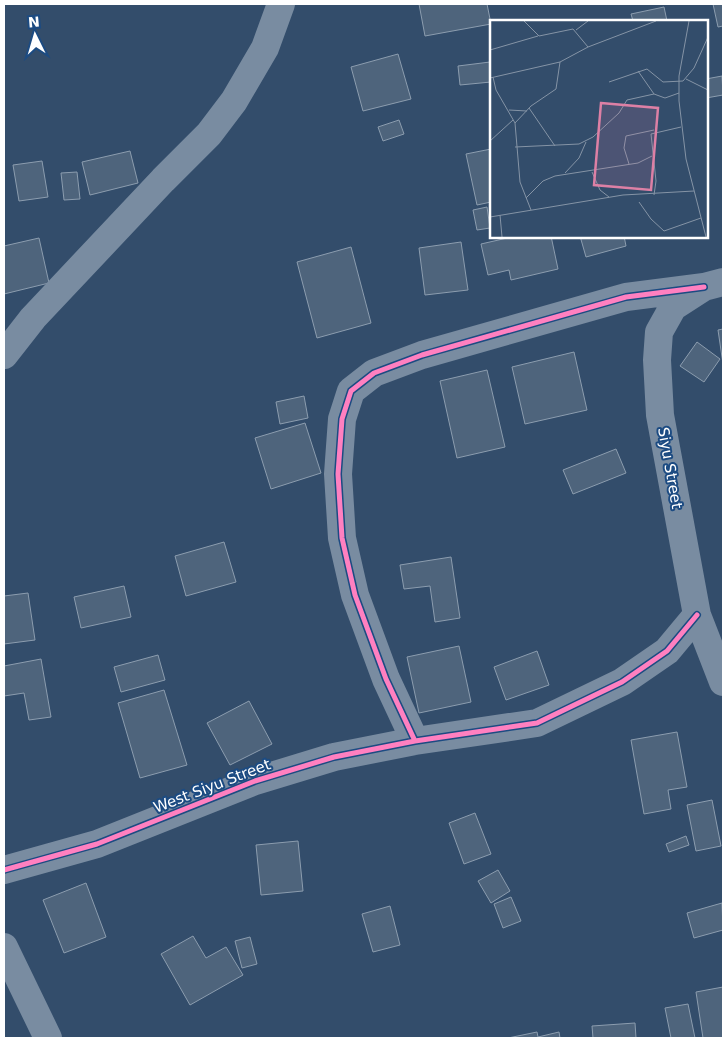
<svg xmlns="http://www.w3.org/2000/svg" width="727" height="1042" font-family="'DejaVu Sans',sans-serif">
  <rect width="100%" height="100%" fill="#334d6b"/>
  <path fill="#4e647c" stroke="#8c9daf" d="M419,4h68l4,20 -66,12z
    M713,4h10v22l-5,1z
    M664,7l3,14h-34l-2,-7z
    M398,54l13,45 -48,12 -12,-44z
    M490,62l1,20 -31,3 -2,-19z
    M722,76l1,19 -17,3v-19z
    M399,120l5,14 -21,7 -5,-14z
    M491,149v53l-14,3 -11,-51z
    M130,151l8,32 -48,12 -8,-33z
    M42,161l6,36 -29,4 -6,-36z
    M77,172l3,27 -16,1 -3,-27z
    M487,207l3,21 -13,2 -4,-20z
    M516,236h35l7,33 -47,11 -2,-10 -21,5 -7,-31z
    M580,236h44l2,10 -40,11z
    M39,238l10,45 -45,11v-48z
    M461,242l7,48 -43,5 -6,-47z
    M351,247l20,76 -54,15 -20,-76z
    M723,329v35l-5,-34z
    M697,342l23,17 -16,23 -24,-16z
    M574,352l13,58 -62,14 -13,-57z
    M487,370l18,77 -48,11 -17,-77z
    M304,396l4,22 -28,6 -4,-22z
    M305,423l16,50 -50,16 -16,-51z
    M616,449l10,24 -53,21 -10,-24z
    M224,542l12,40 -50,14 -11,-40z
    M451,557l9,61 -25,4 -5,-36 -26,3 -4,-24z
    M124,586l7,31 -50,11 -7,-31z
    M28,593l7,47 -31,4v-48z
    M459,646l12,56 -52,11 -12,-56z
    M537,651l12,34 -43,15 -12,-33z
    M158,655l7,25 -44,12 -7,-25z
    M41,659l10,58 -22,3 -5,-27 -20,3v-30z
    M164,690l23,75 -47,13 -22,-75z
    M249,701l23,43 -42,21 -23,-42z
    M677,732l10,55 -19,3 3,19 -27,5 -13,-74z
    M712,800l9,46 -25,5 -9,-46z
    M475,813l16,41 -27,10 -15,-41z
    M686,836l3,9 -20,7 -3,-8z
    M298,841l5,50 -42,4 -5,-50z
    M498,870l12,21 -19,12 -13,-22z
    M86,883l20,54 -42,16 -21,-53z
    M511,897l10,24 -18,7 -9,-24z
    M722,903l1,27 -29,8 -7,-25z
    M390,906l10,39 -27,7 -11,-38z
    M193,936l13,22 20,-11 17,28 -53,30 -29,-51z
    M250,937l7,27 -15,4 -7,-27z
    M723,987v51h-20l-7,-46z
    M688,1004l7,34h-24l-6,-30z
    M635,1023l1,15h-43l-1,-12z
    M537,1032l1,5 21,-5 1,6h-52z"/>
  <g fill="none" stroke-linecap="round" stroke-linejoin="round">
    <path stroke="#798ca1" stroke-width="28" d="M723,282l-19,5 -31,20 -14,25 -2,28 3,55 37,200 26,67
      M4,355l29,-37 130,-138 46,-46 25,-33 31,-53 16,-44
      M415,741l-29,-62 -31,-84 -13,-57 -4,-64 4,-55 9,-28 23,-18 48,-18 204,-58 78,-10
      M4,870l93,-26 158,-63 79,-24 81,-16 122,-18 85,-41 45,-31 30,-36
      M4,947l44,91"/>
    <defs>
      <path id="cycleway" d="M415,741l-29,-62 -31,-84 -13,-57 -4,-64 4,-55 9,-28 23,-18 48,-18 204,-58 78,-10
        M4,870l93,-26 158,-63 79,-24 81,-16 122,-18 85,-41 45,-31 30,-36"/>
    </defs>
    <use href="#cycleway" stroke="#1c4b82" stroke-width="8"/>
    <use href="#cycleway" stroke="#ff80c0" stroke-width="5"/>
  </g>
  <g text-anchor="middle" stroke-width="4" stroke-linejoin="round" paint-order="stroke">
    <g font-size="15" fill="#fff" stroke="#1c4b82">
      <text transform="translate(670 468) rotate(80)" y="5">Siyu Street</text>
      <text transform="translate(212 786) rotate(-21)" y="5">West Siyu Street</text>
    </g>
  </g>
  <g transform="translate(490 20)">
    <rect width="218" height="218" fill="#334d6b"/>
    <path fill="none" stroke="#8594a6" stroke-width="1" d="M34,1l15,15 34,-7 15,18M199,1l-10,55v25l7,58 20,78M86,10l12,-9M0,30l48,-14M148,51l16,23 11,4 14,-5M3,57l3,13 19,33M0,58l70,-16 28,-15 68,-26M196,59l22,11M119,62l38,-13 16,13 20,-1 11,-13 14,-31M39,88l26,38M19,90l18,1M0,121l23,-21M25,127l64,-3 14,-7 26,-24 8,-13 27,-6M139,144l-5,-16 2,-12 28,-6M102,152l8,18 9,7M75,153l14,-15 7,-16M164,175l2,-14 -5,-47 30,-7M36,178l17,-17 12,-5 83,-13 14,-7M149,182l12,17 13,12 37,-13M41,190l-11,-28 -5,-59 16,-17 25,-17 4,-27M10,195l2,22M0,197l133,-22 71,-4"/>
    <path fill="#dd80a5" fill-opacity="0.15" stroke="#dd80a5" stroke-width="2.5" d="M111,83l57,5 -7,82 -57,-5z"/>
    <rect width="218" height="218" fill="none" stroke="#fff" stroke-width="2.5"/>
  </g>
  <rect width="727" height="1042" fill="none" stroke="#ffffff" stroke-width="10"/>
  <g transform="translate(35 35) rotate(355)" stroke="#1c4b82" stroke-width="4" paint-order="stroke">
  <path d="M0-4L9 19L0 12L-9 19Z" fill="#ffffff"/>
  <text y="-8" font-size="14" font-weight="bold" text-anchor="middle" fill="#ffffff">N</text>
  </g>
</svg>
